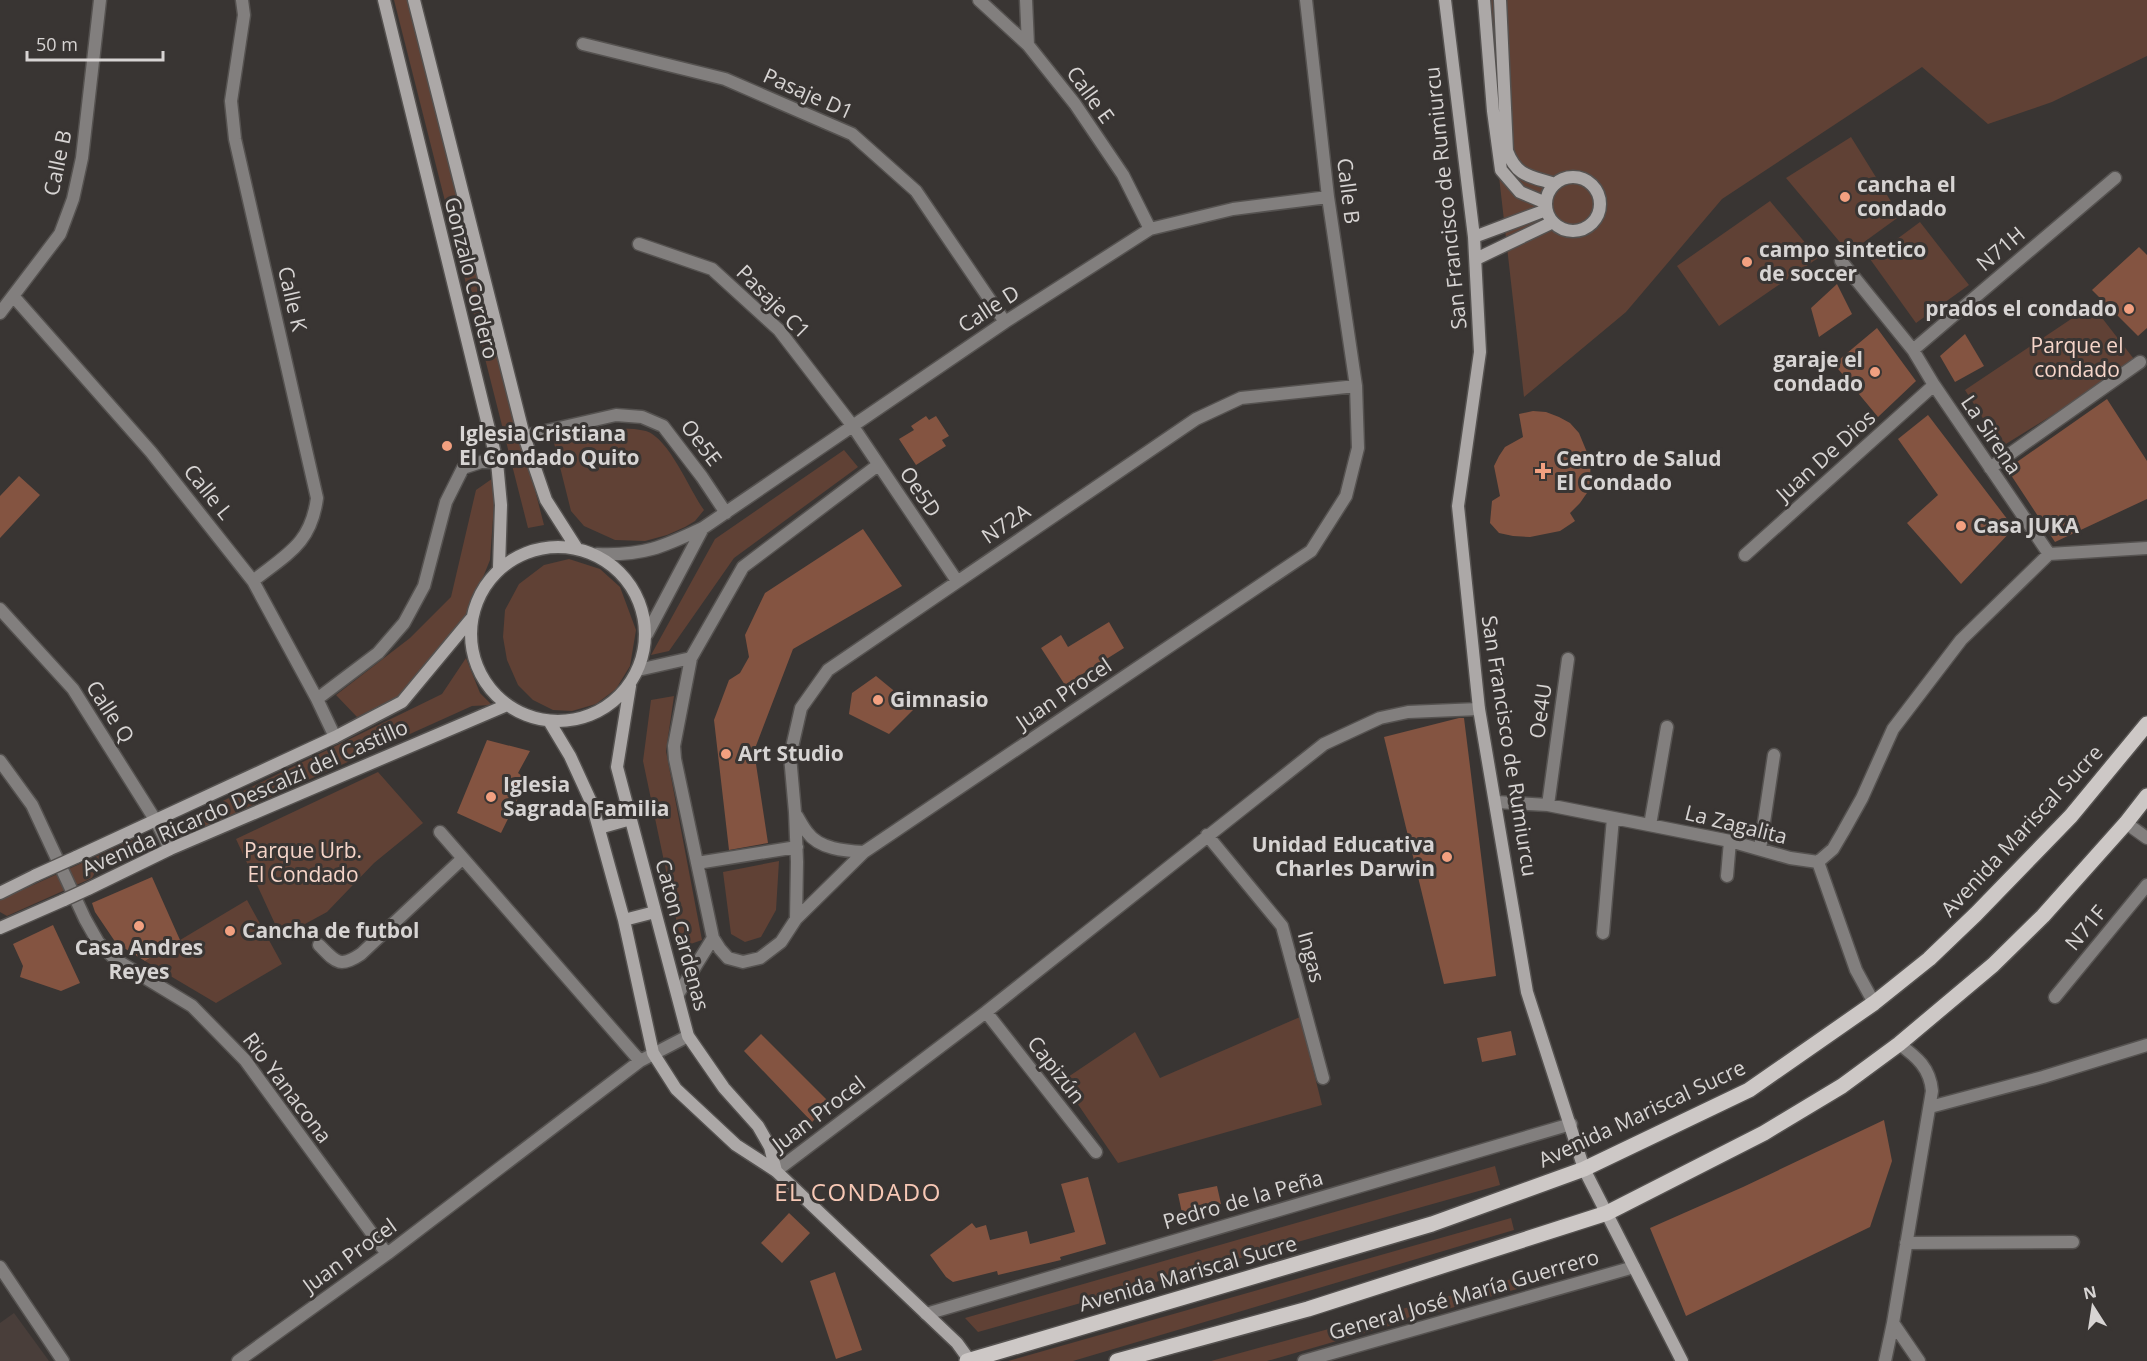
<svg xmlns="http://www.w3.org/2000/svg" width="2147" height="1361" font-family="'Open Sans',sans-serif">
  <rect width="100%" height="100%" fill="#393533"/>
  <path fill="#493e3a" d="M14,1313l35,48h-49v-38z"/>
  <path fill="#604135" d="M394,0h15l135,525 -16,3z
    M1479,0h668v56l-95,46 -64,22 -66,-57 -200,132 -96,113 -102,85z
    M1851,137l49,79 -51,37 -63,-75z
    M1770,201l48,57 -99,68 -42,-60z
    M1920,222l49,63 -53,38 -46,-64z
    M2092,305l45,58 -136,84 -36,-57z
    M608,429c11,-1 27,-1 38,2 23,7 44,60 58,79l-9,11 -10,6 -18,8 -22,6 -30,-1 -31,-14 -13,-15 -19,-76 22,-5z
    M844,450l14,17 -124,91 -65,93 -18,4 64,-116z
    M496,476l-6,84 -23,57 -69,79 -41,21 -21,-22 74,-57 41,-41 25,-107z
    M569,559l31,10 20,18 16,43 -6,36 -14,23 -20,15 -24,7 -19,-1 -20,-10 -15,-15 -11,-25 -4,-23 2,-27 14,-26 25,-19z
    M466,658l14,35 12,12 -20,1 -275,124 -13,-10 258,-126z
    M674,696l-8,55 36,189 -20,7 -39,-186 8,-61z
    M378,772l45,51 -49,40 -47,49 -46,25 -45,-98z
    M137,838l5,2 -2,7 -41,18 -7,13 -85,38 -7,-4v-12z
    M779,861l-3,49 -15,27 -16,5 -14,-8 -8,-62z
    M247,900l35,64 -66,39 -71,-42z
    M1300,1017l22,88 -204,58 -56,-82 73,-49 25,46z
    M1495,1166l5,19 -522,147 -13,-14z
    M1511,1218l3,12 -441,131h-65z
    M1519,1277l5,10 -257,74h-56z"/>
  <path fill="#845441" d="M2139,247l8,8v73l-9,8 -46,-46z
    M1837,284l15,30 -33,23 -8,-29z
    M1877,328l39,53 -38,36 -44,-53z
    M1965,334l19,32 -29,16 -15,-26z
    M2107,399l40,62v38l-92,43 -48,-73z
    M1533,411l13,1 13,5 11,6 9,10 12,29 -2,28 -9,13 -10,10 5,8 -15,10 -30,6 -17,-1 -14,-3 -9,-10 2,-22 8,-5 -6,-30 5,-10 6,-9 18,-10 -4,-23z
    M1928,415l86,113 -53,56 -54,-61 31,-28 -40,-56z
    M926,416l3,4 7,-4 13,20 -7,4 4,6 -30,19 -17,-26 15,-9 -3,-4z
    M19,476l21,19 -40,43v-42z
    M863,529l39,57 -109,63 -39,102 14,92 -39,7 -15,-130 15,-40 11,-7 9,-16 -4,-22 20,-42z
    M1109,622l15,26 -59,37 -24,-37 20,-13 7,12z
    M876,676l39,32 -26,26 -40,-20 3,-21z
    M1459,718h5l32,258 -52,8 -60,-247z
    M487,740l43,11 -12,22 9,7 -26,53 -44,-20z
    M152,877l28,63 -35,21 -29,-18 -21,-31 -3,-9z
    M53,925l27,58 -19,8 -41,-14 3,-11 -10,-22z
    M1511,1031l5,24 -34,7 -5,-24z
    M761,1034l70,70 -19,18 -68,-71z
    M1884,1120l8,41 -22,66 -184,89 -36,-88 93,-41z
    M1088,1177l18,67 -46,13 1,3 -63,15 -1,-4 -44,11 -7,-5 -16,-22 42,-32 4,5 10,-3 4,15 37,-9 3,13 45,-12 -14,-48z
    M1217,1186l4,18 -39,9 -4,-19z
    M789,1213l21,20 -28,30 -21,-20z
    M835,1272l27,78 -26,9 -26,-78z"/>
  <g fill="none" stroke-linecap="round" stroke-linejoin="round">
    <defs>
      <path id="street" d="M242,0l2,15 -13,86 4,38 82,359c-6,46 -30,56 -64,83
        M979,0l49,45 47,59 48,71 27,54
        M1026,0l2,45
        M583,44l142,35 127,55 64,57 89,131
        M639,244l73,25 67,61 73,95 105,156
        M1841,261l72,89 21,35 115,169
        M14,297l137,155 102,129 64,118 18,38
        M0,313l60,-79 13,-35 9,-41 18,-158
        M1913,350l202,-172
        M524,436l92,-21 26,2 21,9 39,51 24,36
        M878,465l-135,102 -52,91 -17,88 1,13 38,179 7,11 8,9 15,4 17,-4 21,-16 15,-23 68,-67 447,-301 35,-55 12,-48 -2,-62 -28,-189 -22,-197
        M1990,468l150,-106
        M597,554c46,2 66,-7 106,-26l302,-206 145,-93 83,-20 95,-12
        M2049,554l98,-6
        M1745,555l189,-170
        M0,609l73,80 83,132 14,28
        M647,634l56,-106
        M638,670l53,-12
        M317,699l61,-46 26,-30 20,-37 22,-84 17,-34 18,-6h16
        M0,761l32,44 53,114 13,23 18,18 76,46 53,54 142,194
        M1496,802l52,3 182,36 60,17 28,4
        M1548,805l20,-146
        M797,816c3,5 6,11 10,16 12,17 38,19 57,20
        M2126,823l21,15
        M1650,825l17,-98
        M440,832l200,229
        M1207,835l75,91 41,152
        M1760,849l14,-94
        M1818,862l15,-13 10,-17 19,-34 31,-69 68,-89 88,-86
        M1818,862l38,108 18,33
        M697,863l100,-16
        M1727,876l3,-35
        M796,919l1,-57 -2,-50 -5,-56 11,-48 27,-38 368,-251 45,-21 115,-12
        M1603,933l10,-115
        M319,945c16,16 20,24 42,9l101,-95
        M678,994l35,-56
        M2055,997l92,-112
        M986,1012l110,140
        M1930,1107l113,-30 104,-32
        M776,1171l210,-159 338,-268 56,-26 28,-6 71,-3
        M1906,1243l167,-1
        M0,1267l63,94
        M926,1314l645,-190
        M1893,1323l26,38
        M238,1361l149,-107 253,-193 48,-25
        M1304,1361l330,-94
        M1885,1361l8,-38 39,-232c-2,-23 -15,-34 -33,-47"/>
      <path id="secondary" d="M384,0l113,462 4,43 -2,63
        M414,0l110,436 22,64 30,47
        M1445,0l29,237 6,115 -22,154 21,203 48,283 57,177 98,192
        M1484,0l9,111 8,59 19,22 26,11
        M1500,0l7,151c10,26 23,25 48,33
        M1546 204a27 27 0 1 1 54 0a27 27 0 1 1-54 0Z
        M1474,237l72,-27
        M1476,259l77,-37
        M471 634a87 87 0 1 1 174 0a87 87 0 1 1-174 0Z
        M630,686l-13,81 71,269 36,52 34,38 12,21 6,24
        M549,721l21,35 22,48 32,116 29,133 23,36 60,56 40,26 181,172 13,18
        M599,828l32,-9
        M76,857l259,-120 67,-35 69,-83
        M88,889l82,-40 337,-144
        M0,893l36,-18
        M624,920l31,-8
        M0,928l64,-28"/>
      <path id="primary" d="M967,1361l465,-137 152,-55 165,-79 125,-87 55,-44 47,-45 95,-98 76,-92
        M1117,1361l191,-52 299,-96 157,-80 78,-47 57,-42 94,-79 50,-49 83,-93 21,-27"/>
    </defs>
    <use href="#street" stroke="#555250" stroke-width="15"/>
    <use href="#secondary" stroke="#555250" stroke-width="15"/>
    <use href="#primary" stroke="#555250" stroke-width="18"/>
    <use href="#street" stroke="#827f7e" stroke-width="12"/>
    <use href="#secondary" stroke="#aca8a7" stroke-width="12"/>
    <use href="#primary" stroke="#cdc8c6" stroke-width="15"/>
    <defs>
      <path id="secondary-bridge" d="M36,875l40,-18
        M64,900l24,-11"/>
    </defs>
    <use href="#secondary-bridge" stroke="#555250" stroke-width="15" stroke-linecap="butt"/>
    <use href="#secondary-bridge" stroke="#aca8a7" stroke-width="12"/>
  </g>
  <g fill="#f2a080" stroke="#393533" stroke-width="2">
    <circle cx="1845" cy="197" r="6"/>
    <circle cx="1747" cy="262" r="6"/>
    <circle cx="2129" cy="309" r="6"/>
    <circle cx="1875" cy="372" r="6"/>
    <circle cx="447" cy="446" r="6"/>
    <path d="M1540 462h6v6h6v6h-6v6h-6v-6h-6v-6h6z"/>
    <circle cx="1961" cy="526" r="6"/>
    <circle cx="878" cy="700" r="6"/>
    <circle cx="726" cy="754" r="6"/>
    <circle cx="491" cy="797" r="6"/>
    <circle cx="1447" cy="857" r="6"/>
    <circle cx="139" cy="926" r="6"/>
    <circle cx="230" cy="931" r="6"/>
  </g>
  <g text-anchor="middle" stroke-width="6" stroke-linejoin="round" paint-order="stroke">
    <g font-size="21" fill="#d7d4d3" stroke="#393533">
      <text transform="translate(808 94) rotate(24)" y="7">Pasaje D1</text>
      <text transform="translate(1090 95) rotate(54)" y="7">Calle E</text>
      <text transform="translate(58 163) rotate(-78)" y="7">Calle B</text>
      <text transform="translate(1348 191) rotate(83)" y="7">Calle B</text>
      <text transform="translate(1446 198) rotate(-96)" y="7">San Francisco de Rumiurcu</text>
      <text transform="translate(2001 249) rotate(-40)" y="7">N71H</text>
      <text transform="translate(471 278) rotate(76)" y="7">Gonzalo Cordero</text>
      <text transform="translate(292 299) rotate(77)" y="7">Calle K</text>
      <text transform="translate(773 302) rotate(45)" y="7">Pasaje C1</text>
      <text transform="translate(989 309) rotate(-33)" y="7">Calle D</text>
      <text transform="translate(1991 435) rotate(56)" y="7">La Sirena</text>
      <text transform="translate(701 443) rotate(53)" y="7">Oe5E</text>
      <text transform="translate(1826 456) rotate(-42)" y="7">Juan De Dios</text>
      <text transform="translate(208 492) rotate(51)" y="7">Calle L</text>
      <text transform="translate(920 492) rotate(56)" y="7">Oe5D</text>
      <text transform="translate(1006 524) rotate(-34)" y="7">N72A</text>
      <text transform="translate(1064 694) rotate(-34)" y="7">Juan Procel</text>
      <text transform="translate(1541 711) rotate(-82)" y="7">Oe4U</text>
      <text transform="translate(110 712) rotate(57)" y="7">Calle Q</text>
      <text transform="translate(1509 746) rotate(81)" y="7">San Francisco de Rumiurcu</text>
      <text transform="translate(245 798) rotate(-24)" y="7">Avenida Ricardo Descalzi del Castillo</text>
      <text transform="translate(1736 825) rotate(14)" y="7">La Zagalita</text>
      <text transform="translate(2022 831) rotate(-47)" y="7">Avenida Mariscal Sucre</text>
      <text transform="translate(2086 928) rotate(-50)" y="7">N71F</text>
      <text transform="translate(682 935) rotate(75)" y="7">Caton Cardenas</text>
      <text transform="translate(1311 957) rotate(75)" y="7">Ingas</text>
      <text transform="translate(1056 1070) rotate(52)" y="7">Capizún</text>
      <text transform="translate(287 1088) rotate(53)" y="7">Rio Yanacona</text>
      <text transform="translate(819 1114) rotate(-37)" y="7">Juan Procel</text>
      <text transform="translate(1642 1114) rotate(-25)" y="7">Avenida Mariscal Sucre</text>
      <text transform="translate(1243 1200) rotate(-16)" y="7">Pedro de la Peña</text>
      <text transform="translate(350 1256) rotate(-36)" y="7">Juan Procel</text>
      <text transform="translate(1188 1274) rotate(-16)" y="7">Avenida Mariscal Sucre</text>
      <text transform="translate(1464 1295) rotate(-16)" y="7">General José María Guerrero</text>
    </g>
    <g font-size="21" font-weight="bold" fill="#d7d4d3" stroke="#393533" text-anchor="start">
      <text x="1857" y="192">cancha el<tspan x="1857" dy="24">condado</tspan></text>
      <text x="1759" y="257">campo sintetico<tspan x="1759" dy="24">de soccer</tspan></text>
      <text x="2117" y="316" text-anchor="end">prados el condado</text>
      <text x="1863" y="367" text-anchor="end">garaje el<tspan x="1863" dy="24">condado</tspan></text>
      <text x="459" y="441">Iglesia Cristiana<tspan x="459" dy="24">El Condado Quito</tspan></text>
      <text x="1556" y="466">Centro de Salud<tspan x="1556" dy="24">El Condado</tspan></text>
      <text x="1973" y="533">Casa JUKA</text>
      <text x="890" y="707">Gimnasio</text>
      <text x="738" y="761">Art Studio</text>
      <text x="503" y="792">Iglesia<tspan x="503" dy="24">Sagrada Familia</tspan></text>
      <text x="1435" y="852" text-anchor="end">Unidad Educativa<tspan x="1435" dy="24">Charles Darwin</tspan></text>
      <text x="242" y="938">Cancha de futbol</text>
      <text x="139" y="955" text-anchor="middle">Casa Andres<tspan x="139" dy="24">Reyes</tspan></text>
    </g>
    <g font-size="21" fill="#f6d5c9" stroke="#393533">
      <text x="2077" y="353">Parque el<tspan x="2077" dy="24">condado</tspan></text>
      <text x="303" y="858">Parque Urb.<tspan x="303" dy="24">El Condado</tspan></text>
    </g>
    <g font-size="24" letter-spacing="1.5" fill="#f7c8b5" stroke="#393533">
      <text x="858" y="1201">EL CONDADO</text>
    </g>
  </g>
  <g transform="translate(2093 1307) rotate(348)" stroke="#393533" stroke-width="4.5" paint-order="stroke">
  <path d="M0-4.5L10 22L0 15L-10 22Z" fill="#d7d4d3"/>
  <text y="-9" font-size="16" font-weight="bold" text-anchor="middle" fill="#d7d4d3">N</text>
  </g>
  <path d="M27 51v9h136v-9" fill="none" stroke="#d7d4d3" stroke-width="3"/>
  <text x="36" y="51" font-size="18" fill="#d7d4d3" stroke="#393533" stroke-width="4.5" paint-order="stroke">50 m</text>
</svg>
